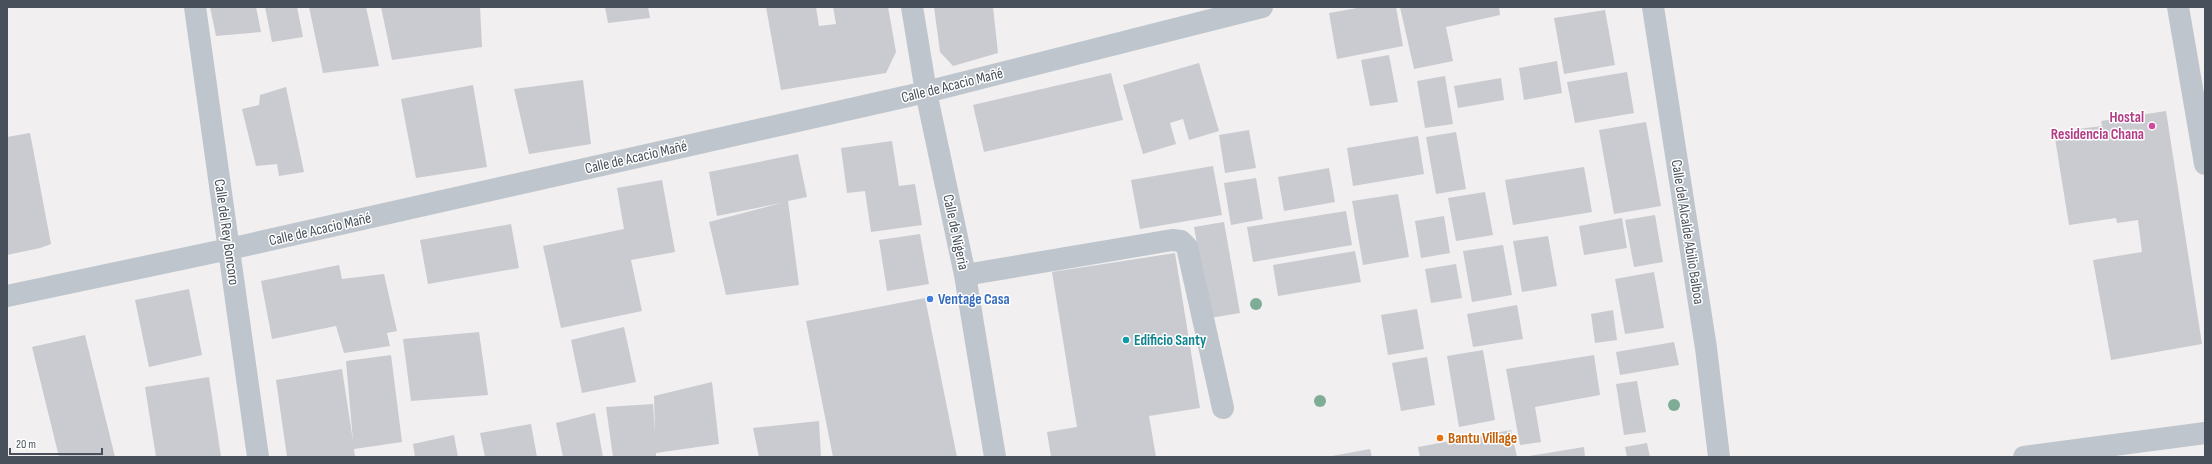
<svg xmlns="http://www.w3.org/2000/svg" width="2212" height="464" font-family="'Sofia Sans Condensed',sans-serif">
	<rect width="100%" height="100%" fill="#f1efef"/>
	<!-- building -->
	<path fill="#c9cbd1" d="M210 7H256L261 32 216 36Z
		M265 7H297L303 37 272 42Z
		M309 7H366L379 66 323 73Z
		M381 7H480L482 47 392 60Z
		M605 7H648L650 18 608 23Z
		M766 7H816L819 26 836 24 833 7H888L896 52 886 73 781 90Z
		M934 7H993L998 53 953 66 940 52Z
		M1363 7H1396L1403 46 1337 59 1329 13Z
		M1400 7H1499L1500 15 1446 27 1453 61 1414 69Z
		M1605 10 1615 65 1564 74 1554 18Z
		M1389 55 1398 102 1370 106 1361 60Z
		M1557 61 1562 93 1524 100 1519 68Z
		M1199 63 1219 131 1189 140 1183 119 1170 123 1176 144 1143 154 1123 85Z
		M1627 72 1634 113 1575 123 1567 82Z
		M1111 73 1123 120 984 152 973 105Z
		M1445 76 1453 124 1425 128 1417 81Z
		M1501 78 1504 100 1458 108 1454 86Z
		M583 80 591 144 529 154 514 89Z
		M473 85 487 167 416 178 401 99Z
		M286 87 304 172 279 176 277 164 256 166 242 109 259 105 260 95Z
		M2166 111 2202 344 2111 360 2093 260 2142 252 2138 220 2117 223 2116 218 2069 225 2054 132 2102 126 2101 121Z
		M1646 122 1661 206 1614 214 1599 130Z
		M1249 130 1256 168 1225 173 1219 135Z
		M1456 132 1466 189 1436 194 1426 137Z
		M30 133 51 244 40 248 7 255V137Z
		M1418 136 1424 174 1353 186 1347 148Z
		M892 141 899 186 915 184 922 225 871 232 865 191 847 193 841 148Z
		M798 154 807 197 788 201 799 285 726 295 709 222 781 203 717 216 709 172Z
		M1213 166 1222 215 1140 229 1131 180Z
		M1584 167 1592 212 1513 225 1505 180Z
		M1329 168 1335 202 1284 211 1278 177Z
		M1256 178 1263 219 1231 225 1224 183Z
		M662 180 675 252 631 260 642 311 561 328 543 246 624 229 617 188Z
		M1485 192 1493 235 1456 241 1448 198Z
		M1398 194 1409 257 1363 265 1352 201Z
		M1346 211 1352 245 1253 262 1247 227Z
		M1655 215 1663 262 1634 267 1625 220Z
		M1444 216 1450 253 1421 258 1415 221Z
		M1622 218 1627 248 1584 255 1579 226Z
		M1224 222 1240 313 1210 318 1194 227Z
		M511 224 519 268 428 284 420 240Z
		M920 234 929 284 887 291 879 240Z
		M1548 236 1557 286 1522 292 1513 241Z
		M1503 245 1512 295 1472 302 1463 251Z
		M1355 251 1361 282 1278 296 1273 265Z
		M1175 253 1200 408 1149 416 1156 457H1051L1047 432 1077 427 1052 272Z
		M1456 264 1462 298 1431 303 1425 269Z
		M339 265 342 279 384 274 397 331 387 333 390 346 344 353 336 326 272 339 261 281Z
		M1654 272 1664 328 1625 334 1615 279Z
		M189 289 202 355 149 367 135 300Z
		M925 298 957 457H833L806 321Z
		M1517 305 1523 339 1473 347 1467 314Z
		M1417 309 1424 349 1388 355 1381 315Z
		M1613 310 1617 340 1595 343 1591 314Z
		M624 327 636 382 582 393 571 340Z
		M479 332 488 395 411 401 403 339Z
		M85 335 115 457H59L32 347Z
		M1674 342 1679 365 1620 375 1616 352Z
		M1483 350 1495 420 1459 427 1447 356Z
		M391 355 402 442 354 449 355 457H287L276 380 342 369 353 441 346 361Z
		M1594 355 1600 395 1535 407 1541 442 1520 445 1506 369Z
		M1427 357 1435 405 1401 411 1392 363Z
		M209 377 221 457H156L145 387Z
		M1637 381 1646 432 1624 435 1616 384Z
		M712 382 719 444 656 453V457H613L606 407 653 404 655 433 654 396Z
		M595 413 603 457H563L556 423Z
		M819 421 821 457H759L753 428Z
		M531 424 537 457H485L480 433Z
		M1511 430 1517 457H1420L1418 447Z
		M454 435 458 457H415L413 444Z
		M1647 443 1650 457H1627L1625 447Z
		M1584 447 1585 457H1530L1529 456Z
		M1370 449 1372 457H1332V456Z"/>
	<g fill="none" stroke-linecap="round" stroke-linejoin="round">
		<!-- minor -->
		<path stroke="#bec5cc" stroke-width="22" d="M195 7 258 457
			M912 7 926 92 965 275 995 457
			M1653 7 1706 348 1719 457
			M2178 7 2205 164
			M965 275 1172 240 1181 241 1187 247 1223 408
			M7 296 229 249 926 92 1262 7
			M2024 457 2205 433"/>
	</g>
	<!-- trees -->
	<g fill="#7eac96">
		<circle cx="1256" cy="304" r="6"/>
		<circle cx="1320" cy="401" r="6"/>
		<circle cx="1674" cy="405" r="6"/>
	</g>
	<!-- markers -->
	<circle fill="#d1479c" stroke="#fff" stroke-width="1.5" cx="2152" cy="126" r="4"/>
	<circle fill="#3f7fe0" stroke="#fff" stroke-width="1.5" cx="930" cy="299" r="4"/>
	<circle fill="#0f9aa8" stroke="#fff" stroke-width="1.5" cx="1126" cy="340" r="4"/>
	<circle fill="#e8710a" stroke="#fff" stroke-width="1.5" cx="1440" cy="438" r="4"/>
	<g text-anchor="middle" stroke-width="3" stroke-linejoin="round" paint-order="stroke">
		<!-- street labels -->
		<g font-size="15" fill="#48515b" stroke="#fff">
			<text transform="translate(952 85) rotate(-14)" y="5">Calle de Acacio Mañé</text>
			<text transform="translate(636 157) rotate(-13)" y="5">Calle de Acacio Mañé</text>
			<text transform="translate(320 229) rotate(-13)" y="5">Calle de Acacio Mañé</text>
			<text transform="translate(227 232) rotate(82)" y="5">Calle del Rey Boncoro</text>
			<text transform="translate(956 232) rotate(78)" y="5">Calle de Nigeria</text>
			<text transform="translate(1688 232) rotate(81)" y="5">Calle del Alcalde Abilio Balboa</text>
		</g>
		<!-- hotel labels -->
		<g font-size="15" font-weight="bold" fill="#b23c85" stroke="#fff" text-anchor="end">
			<text x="2144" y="122">Hostal<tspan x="2144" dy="17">Residencia Chana</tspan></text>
		</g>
		<!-- shop labels -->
		<g font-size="15" font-weight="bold" fill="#366cbe" stroke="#fff" text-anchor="start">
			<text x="938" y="304">Ventage Casa</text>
		</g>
		<!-- culture labels -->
		<g font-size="15" font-weight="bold" fill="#0d838f" stroke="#fff" text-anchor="start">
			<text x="1134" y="345">Edificio Santy</text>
		</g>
		<!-- food labels -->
		<g font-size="15" font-weight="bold" fill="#c56008" stroke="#fff" text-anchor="start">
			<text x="1448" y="443">Bantu Village</text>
		</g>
	</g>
	<!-- border -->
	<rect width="2212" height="464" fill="none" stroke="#48515b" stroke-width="16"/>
	<!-- scale -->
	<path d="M10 448v6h92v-6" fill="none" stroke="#48515b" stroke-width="2"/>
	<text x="16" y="448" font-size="12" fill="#48515b" stroke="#ffffff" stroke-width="3" paint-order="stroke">20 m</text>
</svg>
